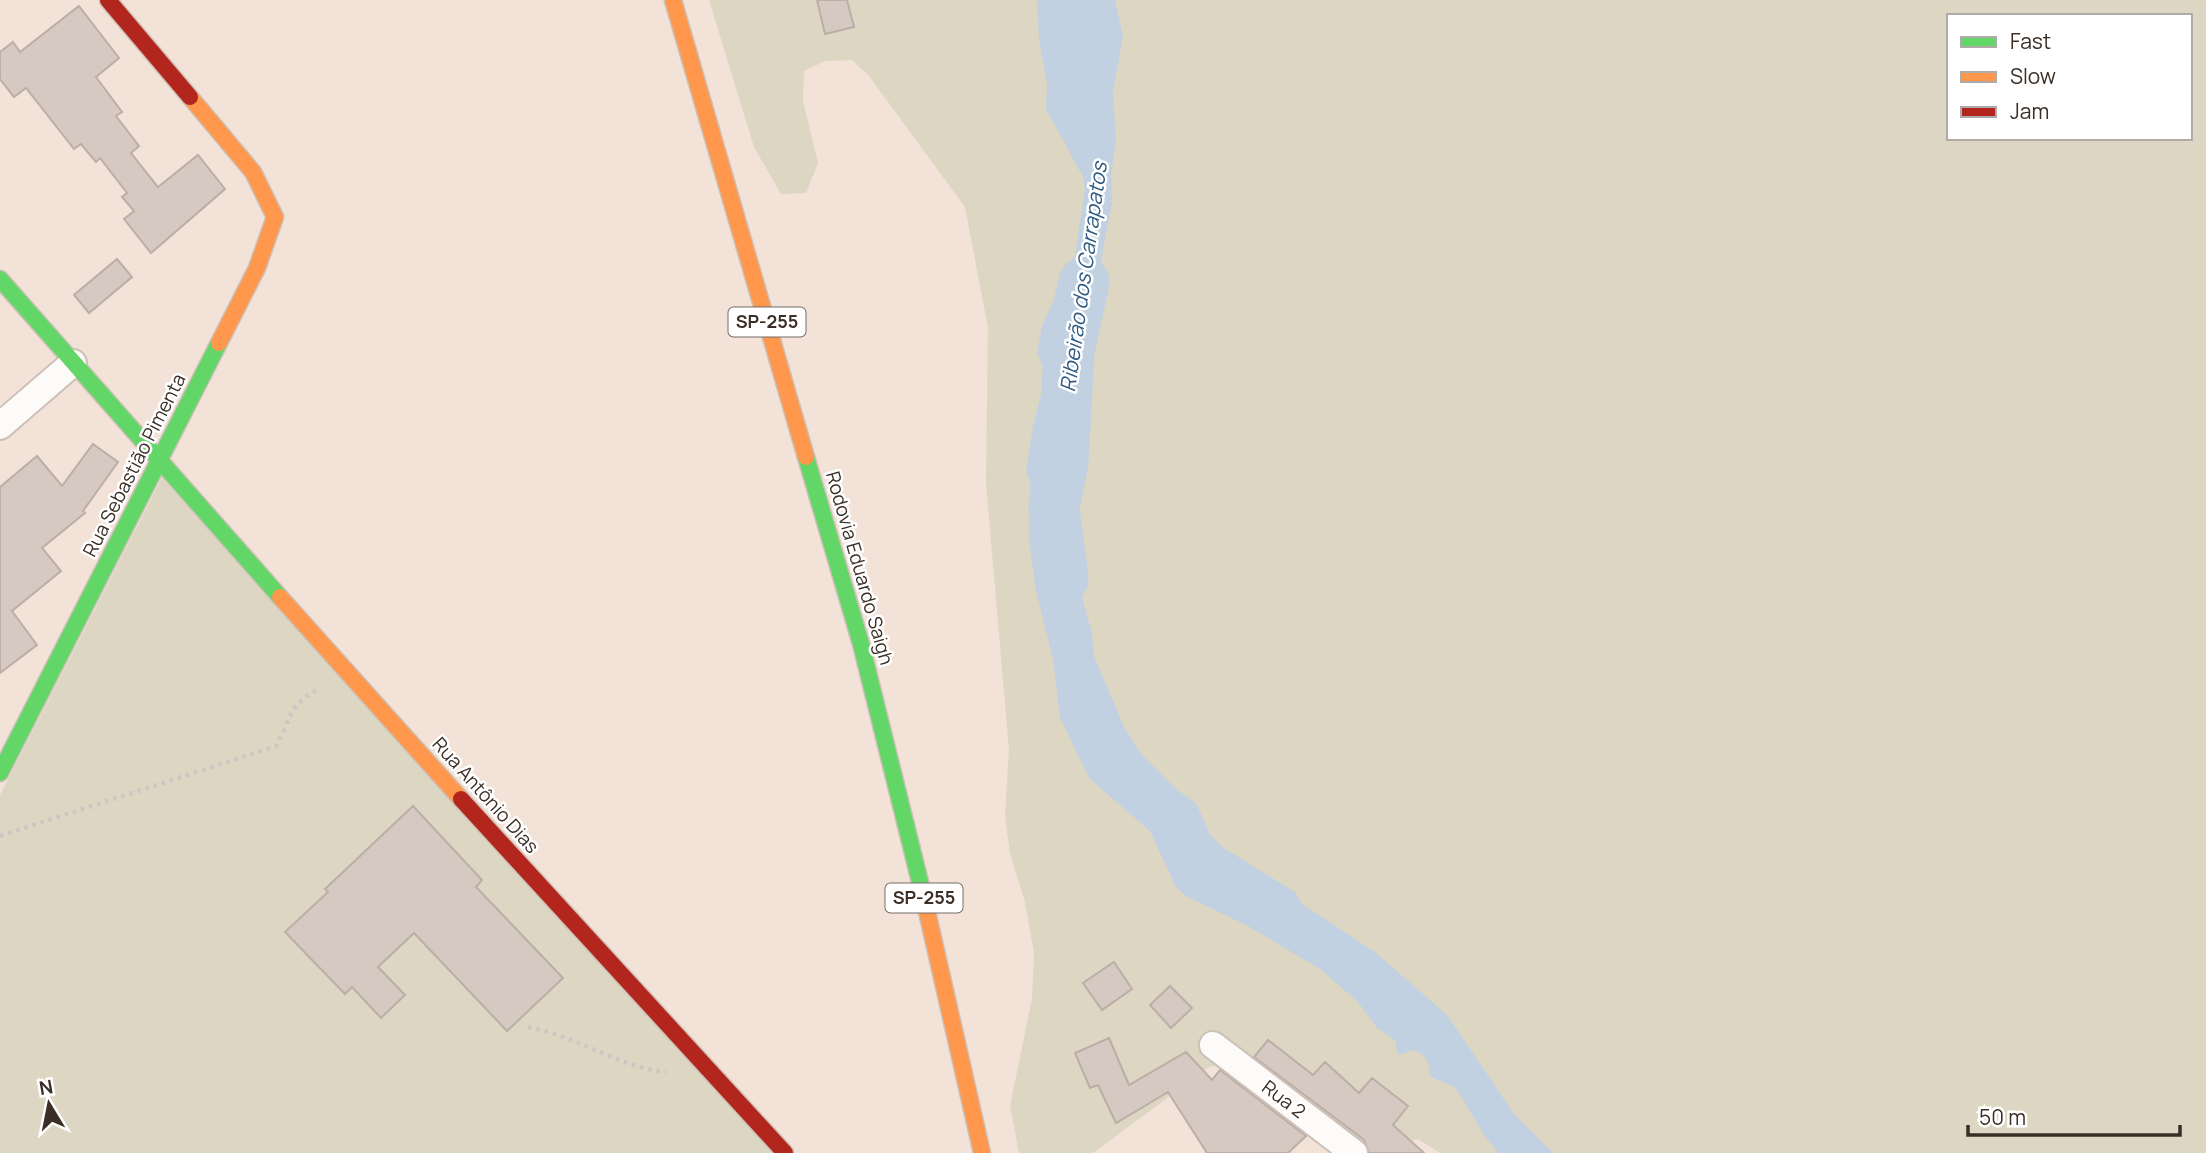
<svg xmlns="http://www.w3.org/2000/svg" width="2206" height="1153" font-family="Manrope,sans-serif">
	<rect width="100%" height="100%" fill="#f2e2d7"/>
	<!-- green -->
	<path fill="#dcd6c3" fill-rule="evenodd" d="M709 0H2206V1153H1440L1418 1139 1403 1143 1235 1062 1209 1067 1093 1153H1019L1010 1106 1032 999 1034 953 1025 902 1010 854 1005 815 1009 750 986 483 988 328 965 207 869 76 852 60 825 61 804 71 803 101 818 163 806 193 781 194 754 147ZM1949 16H2190V138H1949Z
		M162 478 775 1153H0V795Z"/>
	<!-- water -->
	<path fill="#c1d1e2" d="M1037 0H1115L1123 37 1113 91 1116 141 1111 175 1112 203 1098 277 1080 335 1069 351 1063 462 1054 508 1064 531 1092 634 1094 656 1124 727 1140 753 1177 790 1196 803 1210 835 1225 849 1295 892 1302 904 1375 952 1447 1015 1514 1114 1553 1153H1499L1486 1138 1455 1087 1431 1077C1429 1063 1428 1056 1414 1050L1398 1055 1395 1040 1377 1028 1358 1002 1320 969 1248 926 1186 896 1176 887 1150 831 1090 779 1060 718 1053 659 1036 591 1029 540 1030 483 1026 471 1033 426 1046 375 1037 352 1042 326 1075 255 1085 188 1083 177 1046 109 1047 84 1039 40Z"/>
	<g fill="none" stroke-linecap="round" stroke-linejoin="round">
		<!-- river -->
		<path stroke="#c1d1e2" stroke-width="51" d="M1063 579 1054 508 1063 462 1069 351 1084 282"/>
	</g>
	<!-- building -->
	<path fill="#d6c9c2" stroke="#bbaea7" stroke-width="2" d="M817 0H847L854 27 825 34Z
		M79 6 119 58 96 77 122 112 116 116 139 146 131 153 158 187 198 155 225 189 151 253 124 219 134 211 122 197 127 193 100 158 96 162 81 144 74 149 26 88 14 97 0 79V52L13 42 20 52Z
		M117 259 132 277 89 313 74 295Z
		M93 444 118 462 83 511 85 513 42 548 61 571 12 611 37 645 0 673V487L37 456 62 486Z
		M413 806 482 880 476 887 563 978 507 1031 414 933 378 967 405 995 381 1018 352 987 345 994 285 932 328 892 325 889Z
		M1114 962 1132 989 1102 1010 1083 983Z
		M1170 986 1192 1008 1171 1028 1150 1005Z
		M1109 1038 1129 1085 1186 1052 1212 1080 1220 1070 1306 1136 1288 1153H1207L1168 1092 1116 1123 1098 1085 1090 1088 1075 1053Z
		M1268 1040 1313 1075 1325 1062 1359 1093 1372 1078 1408 1106 1393 1125 1424 1153H1369L1364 1140 1254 1057Z"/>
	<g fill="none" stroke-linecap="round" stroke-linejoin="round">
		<defs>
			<path id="street" d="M0 426 73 363
				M1213 1045 1354 1153"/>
			<path id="fast" d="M0 279 280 597
				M806 457 861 644 923 894
				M0 773 219 343"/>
			<path id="slow" d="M673 0 806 457
				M190 97 253 172 275 217 257 268 219 343
				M280 597 461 799
				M923 894 982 1153"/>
			<path id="jam" d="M108 0 190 97
				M461 799 785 1153"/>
		</defs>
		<!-- street casing -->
		<use href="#street" stroke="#ccc0b7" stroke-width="30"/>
		<!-- fast casing -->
		<use href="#fast" stroke="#ccc0b7" stroke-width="19"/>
		<!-- slow casing -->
		<use href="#slow" stroke="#ccc0b7" stroke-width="19"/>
		<!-- jam casing -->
		<use href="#jam" stroke="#ccc0b7" stroke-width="19"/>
		<!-- path -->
		<path stroke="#cdc7c3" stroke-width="4.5" stroke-dasharray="3.5 5" stroke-linecap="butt" d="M0 836 276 746C291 720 289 702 320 689
			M528 1027C577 1036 618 1067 666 1072"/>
		<!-- street -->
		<use href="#street" stroke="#fdfbf9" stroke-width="26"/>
		<!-- fast -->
		<use href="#fast" stroke="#63d668" stroke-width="16"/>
		<!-- slow -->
		<use href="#slow" stroke="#ff974d" stroke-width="16"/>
		<!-- jam -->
		<use href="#jam" stroke="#b3261e" stroke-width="16"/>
	</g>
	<g text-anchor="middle" stroke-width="5" stroke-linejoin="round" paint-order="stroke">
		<!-- shield labels -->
		<g fill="#fff" stroke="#756d68" stroke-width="2">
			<rect x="728.5" y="307.5" width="77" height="29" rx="5"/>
			<rect x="885.5" y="883.5" width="77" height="29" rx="5"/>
		</g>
		<g font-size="18" font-weight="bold" fill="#3a2e27">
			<text x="767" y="328">SP-255</text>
			<text x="924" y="904">SP-255</text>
		</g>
		<!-- street labels -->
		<g font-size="19" fill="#3a2e27" stroke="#fff">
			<text transform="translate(134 465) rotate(-63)" y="7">Rua Sebastião Pimenta</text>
			<text transform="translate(860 568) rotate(74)" y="7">Rodovia Eduardo Saigh</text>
			<text transform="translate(486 795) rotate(48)" y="7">Rua Antônio Dias</text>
			<text transform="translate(1284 1099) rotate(37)" y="7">Rua 2</text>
		</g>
		<!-- water labels -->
		<g font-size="21" font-style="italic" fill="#2f5b83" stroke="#fff">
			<text transform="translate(1084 277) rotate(-82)" y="7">Ribeirão dos Carrapatos</text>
		</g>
	</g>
	<!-- legend -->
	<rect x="1947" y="14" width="245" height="126" fill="#ffffff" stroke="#b0aba9" stroke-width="2"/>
	<rect x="1961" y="37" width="35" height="10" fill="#63d668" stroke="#b0aba9" stroke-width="2"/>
	<text x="2010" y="49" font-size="21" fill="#3a2e27">Fast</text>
	<rect x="1961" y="72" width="35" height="10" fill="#ff974d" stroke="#b0aba9" stroke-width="2"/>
	<text x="2010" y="84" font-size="21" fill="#3a2e27">Slow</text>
	<rect x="1961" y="107" width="35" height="10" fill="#b3261e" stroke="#b0aba9" stroke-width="2"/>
	<text x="2010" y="119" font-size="21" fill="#3a2e27">Jam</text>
	<!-- north arrow -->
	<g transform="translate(49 1104) rotate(350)" stroke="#ffffff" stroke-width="5" paint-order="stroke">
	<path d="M0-5L12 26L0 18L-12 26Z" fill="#3a2e27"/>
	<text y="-10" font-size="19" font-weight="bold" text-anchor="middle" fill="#3a2e27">N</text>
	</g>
	<!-- scale -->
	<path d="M1968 1125v10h212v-10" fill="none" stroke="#3a2e27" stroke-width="3.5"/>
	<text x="1979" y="1125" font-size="21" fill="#3a2e27" stroke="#ffffff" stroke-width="5" paint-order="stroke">50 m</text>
</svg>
